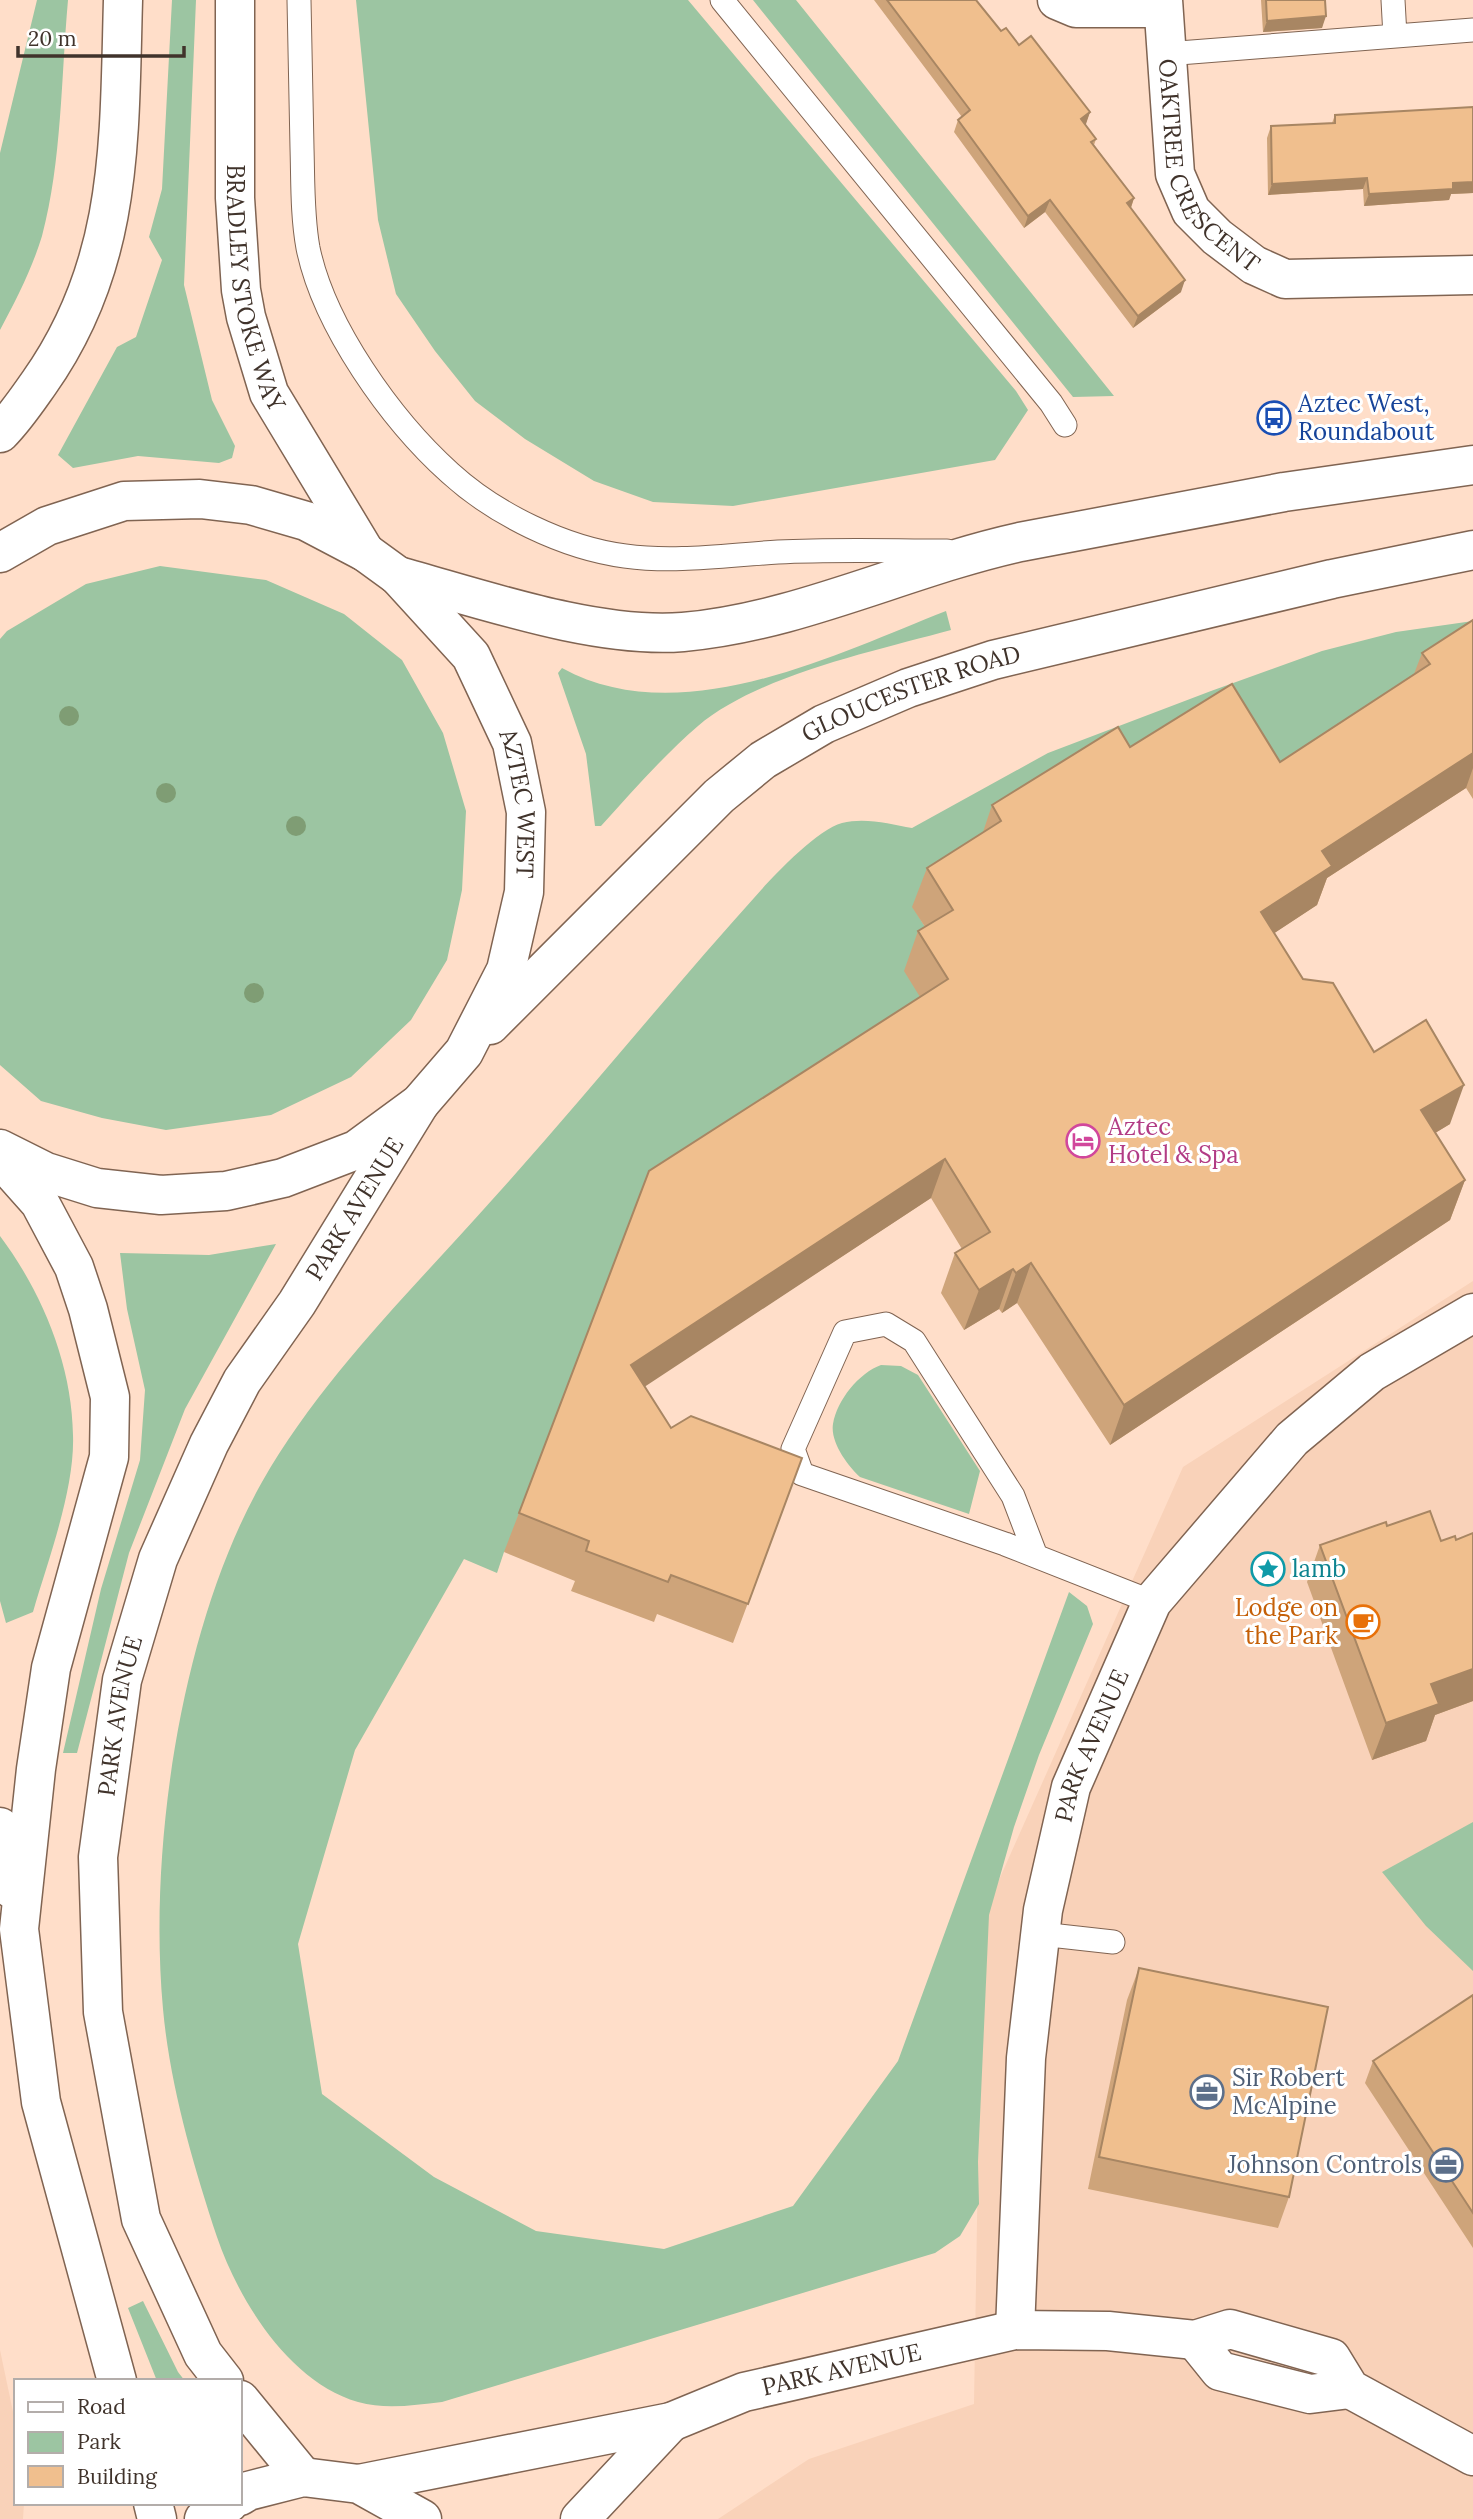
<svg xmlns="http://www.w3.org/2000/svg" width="1473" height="2519" font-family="Lora,serif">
	<rect width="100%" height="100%" fill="#ffdec9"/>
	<!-- built -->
	<path fill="#f9d2b9" d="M1473 1281V2519H718L809 2459 974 2404 982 1918 1183 1467Z
		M0 2350 16 2426V2503H24L23 2519H0Z"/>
	<!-- green -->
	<path fill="#9cc5a2" d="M37 0H68C61 78 62 161 42 236 32 269 16 300 0 330V153Z
		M172 0H196L184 285 212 400 235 446 232 458 219 463 138 456 73 468 58 455 117 347 136 337 162 260 149 237 162 189Z
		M356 0H688L1016 391 1028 410 995 460 733 506 653 502 594 481 525 439 475 401 435 351 396 294 378 220Z
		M753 0H796L1114 396 1073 397Z
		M160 566 266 580 344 614 402 660 443 733 466 811 462 890 447 960 411 1020 351 1077 271 1115 166 1130 102 1118 41 1101 0 1065V639L7 631 86 584Z
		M946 611 951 630C875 651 758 675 698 726 663 756 632 792 601 826H595L586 754 558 673 562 668C680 733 834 655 946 611Z
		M1473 621V651L1279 793 913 907 939 950 933 1018 504 1552 497 1573 464 1559 355 1750 298 1944 322 2094 434 2177 536 2231 664 2249 793 2206 898 2061 1069 1592 1087 1606 1093 1624 1039 1755 1014 1827 989 1915 978 2162 979 2204 960 2236 935 2253 442 2402C414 2405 386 2410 358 2402 289 2382 239 2301 217 2237 193 2164 170 2086 163 2009 148 1847 181 1625 262 1482 322 1377 412 1290 492 1200 584 1098 670 991 762 889 778 871 819 829 842 823 865 817 890 824 912 828L1048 753 1211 691 1322 651 1396 632Z
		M0 1236C42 1292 72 1364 73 1435 75 1489 48 1560 33 1612L6 1623 0 1601Z
		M276 1244 185 1409 129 1553 77 1753H63L101 1589 140 1460 145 1390 127 1309 120 1253 209 1255Z
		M881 1365 901 1366 918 1375 980 1471 969 1514 860 1477C848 1466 830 1442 833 1424 837 1400 859 1373 881 1365Z
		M1473 1822V1971L1426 1926 1382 1872Z
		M143 2301 178 2372 185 2381H157L128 2308Z"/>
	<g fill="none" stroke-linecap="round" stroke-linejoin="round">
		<defs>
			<path id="service" d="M299 0C300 49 301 99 302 148 303 181 302 215 308 248 324 326 391 420 450 473 495 514 564 548 625 556 676 563 727 555 778 552 834 549 891 551 947 551
				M722 0 1051 403 1065 425
				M1393 0 1395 36
				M1166 54 1473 30
				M1036 1556 1013 1496 914 1341 886 1324 845 1332 793 1449 802 1474 1005 1544 1152 1602
				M1041 1934 1113 1942"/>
			<g id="minor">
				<path d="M1057 0 1076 8H1163"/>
				<path id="s1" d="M1163 0 1175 174 1191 211 1217 237 1254 265 1285 279 1473 275"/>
				<path id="s2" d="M1015 2330 1026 2058 1043 1910 1071 1787 1152 1602 1292 1439 1372 1372 1473 1313"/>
			</g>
			<g id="tertiary">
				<path id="s3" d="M235 0V198L241 290 246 317 269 393 365 552"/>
				<path d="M0 433C15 418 27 400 39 383 124 263 119 140 123 0"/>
				<path d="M0 1158 40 1203 74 1267 88 1309 110 1397 109 1457 51 1668 36 1769 19 1929 41 2102 117 2381"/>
				<path d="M0 1827 12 1889"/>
				<path d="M1195 2340 1220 2371 1310 2394 1350 2389"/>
				<path id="s4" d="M224 2381 203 2354 141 2219 103 2012 98 1857 122 1680 158 1559 209 1444 242 1381 297 1303 420 1103"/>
				<path d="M240 2400 303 2477"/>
				<path id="s5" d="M359 2484 671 2422 744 2392 1015 2330 1108 2331 1195 2340 1230 2329 1331 2358 1350 2389 1473 2456"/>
				<path d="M240 2496 248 2491 303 2477 359 2484 422 2519"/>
				<path d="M153 2503 157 2519"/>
				<path d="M204 2519 229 2503"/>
				<path d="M580 2519 671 2422"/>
			</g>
			<g id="primary">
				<path id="s6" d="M0 553 47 526 124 501 200 499 251 505 306 521 365 552 398 576 471 656 512 743 526 812 524 892 506 970 464 1052 420 1103 356 1150 283 1178 226 1191 161 1195 97 1188 46 1172 0 1149"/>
				<path d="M398 576C482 599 596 639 683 632 798 622 907 567 1020 542L1284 492 1473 465"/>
				<path id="s7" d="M490 1025 719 796 763 760 824 724 908 688 993 660 1332 579 1473 550"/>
			</g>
		</defs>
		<!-- service casing -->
		<use href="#service" stroke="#806452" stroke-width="25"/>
		<!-- minor casing -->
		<use href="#minor" stroke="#806452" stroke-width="41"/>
		<!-- tertiary casing -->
		<use href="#tertiary" stroke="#806452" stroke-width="41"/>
		<!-- primary casing -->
		<use href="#primary" stroke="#806452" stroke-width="41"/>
		<!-- service -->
		<use href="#service" stroke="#fff" stroke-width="23"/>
		<!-- minor -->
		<use href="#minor" stroke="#fff" stroke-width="38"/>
		<!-- tertiary -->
		<use href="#tertiary" stroke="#fff" stroke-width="38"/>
		<!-- primary -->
		<use href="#primary" stroke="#fff" stroke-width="38"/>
	</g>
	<!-- trees -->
	<g fill="#7f9d74">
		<circle cx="69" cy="716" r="10"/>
		<circle cx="166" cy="793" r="10"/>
		<circle cx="296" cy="826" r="10"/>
		<circle cx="254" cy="993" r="10"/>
	</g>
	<!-- wall -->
	<path fill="#cea47a" d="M874 0H976L1001 31 1019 45 1090 112 1085 125 1096 139 1094 145 1134 198 1131 208 1181 292 1133 328 1045 212 1024 228 954 132 958 120 962 117Z
		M1261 0H1325L1322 28 1263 32Z
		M1473 107V193L1451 194 1449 200 1364 206 1363 189 1268 195 1267 138 1271 126 1332 123 1335 115Z
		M1473 620V799L1466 788 1327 878 1317 905 1274 933 1303 979 1374 1052 1450 1124 1435 1133 1465 1180 1450 1220 1110 1445 1017 1303 1002 1313 999 1309 964 1330 941 1293 955 1253 962 1249 931 1198 644 1386 671 1428 802 1458 733 1643 657 1614 654 1622 571 1591 575 1581 504 1552 519 1513 920 997 904 971 918 931 925 927 912 907 927 868 983 832 992 805 1130 747 1280 762 1414 674 1422 653Z
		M1387 1526 1441 1541 1456 1540 1473 1533V1701L1435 1715 1426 1741 1372 1760 1307 1582 1320 1545Z
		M1139 1968 1289 2197 1278 2228 1088 2189 1127 2000Z
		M1473 1995V2248L1365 2083 1373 2061Z"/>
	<!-- shaded-wall -->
	<path fill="#a88663" d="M1326 16 1322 28 1263 32 1267 21Z
		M1090 112 1086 124 1077 131 1081 119Z
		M1367 178 1363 189 1268 195 1272 184Z
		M1473 182V193L1451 194 1449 200 1364 206 1369 194 1453 183Z
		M1134 198 1130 210 1127 203Z
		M1050 200 1045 212 1024 228 1028 216Z
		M1185 280 1181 292 1133 328 1138 316Z
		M1473 753V768L1466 788 1327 878 1317 905 1246 952 1261 912 1322 851Z
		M1464 1085 1450 1124 1407 1150 1421 1110Z
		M945 1159 931 1198 617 1405 631 1365Z
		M1465 1180 1450 1220 1110 1445 1124 1405Z
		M1031 1263 1017 1303 1002 1313 1016 1273Z
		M1013 1269 999 1309 964 1330 979 1290Z
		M1473 1669V1701L1435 1715 1426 1741 1372 1760 1386 1723 1431 1684Z"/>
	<!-- building -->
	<path fill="#f0bf8e" stroke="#a88663" stroke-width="2" d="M887 0H976L1001 31 1006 28 1019 45 1031 36 1090 112 1081 119 1096 139 1091 142 1134 198 1127 203 1185 280 1138 316 1050 200 1028 216 958 120 970 110Z
		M1266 0H1325L1326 16 1267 21Z
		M1473 107V182L1453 183V189L1369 194 1367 178 1272 184 1271 126 1335 123V115Z
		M1473 620V753L1322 851 1332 866 1261 912 1303 979 1333 983 1374 1052 1426 1020 1464 1085 1421 1110 1465 1180 1124 1405 1031 1263 1016 1273 1013 1269 979 1290 955 1253 990 1232 945 1159 631 1365 671 1428 691 1416 802 1458 748 1604 671 1575 668 1582 586 1551 589 1541 519 1513 649 1171 948 979 918 931 953 910 927 868 1001 821 992 805 1118 727 1130 747 1232 684 1280 762 1430 664 1422 653Z
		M1430 1511 1441 1541 1455 1536 1456 1540 1473 1533V1669L1431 1684 1439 1704 1386 1723 1320 1545 1386 1522 1387 1526Z
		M1139 1968 1328 2007 1289 2197 1099 2157Z
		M1473 1995V2213L1373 2061Z"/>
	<!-- icons -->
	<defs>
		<symbol id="bus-ring" viewBox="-11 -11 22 22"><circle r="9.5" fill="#fff" stroke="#1a4fb4" stroke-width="1.5"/><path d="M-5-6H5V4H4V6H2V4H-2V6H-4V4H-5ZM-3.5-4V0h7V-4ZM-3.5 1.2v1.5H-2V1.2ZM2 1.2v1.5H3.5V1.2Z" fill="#1a4fb4"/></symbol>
		<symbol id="hotel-ring" viewBox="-11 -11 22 22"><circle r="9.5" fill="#fff" stroke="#d1479c" stroke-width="1.5"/><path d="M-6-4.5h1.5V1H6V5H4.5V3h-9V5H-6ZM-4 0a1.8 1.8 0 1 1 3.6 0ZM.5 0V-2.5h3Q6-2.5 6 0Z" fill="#d1479c"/></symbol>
		<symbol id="sight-ring" viewBox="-11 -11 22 22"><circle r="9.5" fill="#fff" stroke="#0f9aa8" stroke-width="1.5"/><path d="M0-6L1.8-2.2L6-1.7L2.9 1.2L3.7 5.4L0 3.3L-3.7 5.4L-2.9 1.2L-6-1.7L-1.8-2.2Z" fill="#0f9aa8"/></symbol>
		<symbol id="cafe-ring" viewBox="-11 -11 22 22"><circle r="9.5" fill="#fff" stroke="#e8710a" stroke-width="1.5"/><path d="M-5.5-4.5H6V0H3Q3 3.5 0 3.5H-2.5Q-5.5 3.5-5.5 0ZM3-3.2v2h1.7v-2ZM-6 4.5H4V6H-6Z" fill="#e8710a"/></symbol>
		<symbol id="office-ring" viewBox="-11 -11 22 22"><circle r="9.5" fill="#fff" stroke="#5c6f8a" stroke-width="1.5"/><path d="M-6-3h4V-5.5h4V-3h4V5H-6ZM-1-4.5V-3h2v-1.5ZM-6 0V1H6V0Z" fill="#5c6f8a"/></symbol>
	</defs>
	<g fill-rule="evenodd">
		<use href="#bus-ring" x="1255" y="399" width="38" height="38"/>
		<use href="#hotel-ring" x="1064" y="1122" width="38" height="38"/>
		<use href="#sight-ring" x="1249" y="1550" width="38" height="38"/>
		<use href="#cafe-ring" x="1344" y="1603" width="38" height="38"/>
		<use href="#office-ring" x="1188" y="2073" width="38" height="38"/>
		<use href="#office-ring" x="1427" y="2146" width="38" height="38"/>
	</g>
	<g text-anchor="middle" stroke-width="6" stroke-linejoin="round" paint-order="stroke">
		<!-- street labels -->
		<g font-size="24" fill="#40332b" stroke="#fff">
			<text dy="8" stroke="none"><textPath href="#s1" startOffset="180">OAKTREE CRESCENT</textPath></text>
			<text dy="8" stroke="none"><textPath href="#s3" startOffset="290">BRADLEY STOKE WAY</textPath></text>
			<text dy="8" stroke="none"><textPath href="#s7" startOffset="544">GLOUCESTER ROAD</textPath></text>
			<text dy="8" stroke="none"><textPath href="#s6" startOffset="693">AZTEC WEST</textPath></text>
			<text dy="8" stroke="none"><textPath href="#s4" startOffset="1256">PARK AVENUE</textPath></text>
			<text dy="8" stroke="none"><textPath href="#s4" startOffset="691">PARK AVENUE</textPath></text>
			<text dy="8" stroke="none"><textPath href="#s2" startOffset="593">PARK AVENUE</textPath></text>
			<text dy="8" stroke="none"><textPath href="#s5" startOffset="497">PARK AVENUE</textPath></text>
		</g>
		<!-- transit labels -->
		<g font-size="24" fill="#164399" stroke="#fff" text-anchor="start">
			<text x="1298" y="412">Aztec West,<tspan x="1298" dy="28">Roundabout</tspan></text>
		</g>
		<!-- hotel labels -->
		<g font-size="24" fill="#b23c85" stroke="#fff" text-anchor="start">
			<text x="1108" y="1135">Aztec<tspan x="1108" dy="28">Hotel &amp; Spa</tspan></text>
		</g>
		<!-- culture labels -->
		<g font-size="24" fill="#0d838f" stroke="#fff" text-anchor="start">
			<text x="1292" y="1577">lamb</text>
		</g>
		<!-- food labels -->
		<g font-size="24" fill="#c56008" stroke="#fff" text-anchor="end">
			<text x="1338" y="1616">Lodge on<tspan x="1338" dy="28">the Park</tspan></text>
		</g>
		<!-- service labels -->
		<g font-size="24" fill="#4e5e75" stroke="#fff" text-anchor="start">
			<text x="1232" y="2086">Sir Robert<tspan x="1232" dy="28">McAlpine</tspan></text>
			<text x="1422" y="2173" text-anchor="end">Johnson Controls</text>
		</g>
	</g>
	<!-- legend -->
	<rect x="14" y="2379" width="228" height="126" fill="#ffffff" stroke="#b3adaa" stroke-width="2"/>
	<rect x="28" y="2402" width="35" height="10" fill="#ffffff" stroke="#b3adaa" stroke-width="2"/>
	<text x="77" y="2414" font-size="21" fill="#40332b">Road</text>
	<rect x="28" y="2432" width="35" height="21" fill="#9cc5a2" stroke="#b3adaa" stroke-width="2"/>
	<text x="77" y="2449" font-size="21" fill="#40332b">Park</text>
	<rect x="28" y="2466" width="35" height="21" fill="#f0bf8e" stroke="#b3adaa" stroke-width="2"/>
	<text x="77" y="2484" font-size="21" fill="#40332b">Building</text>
	<!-- scale -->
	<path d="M18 46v10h166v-10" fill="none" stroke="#40332b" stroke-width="3.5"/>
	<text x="28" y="46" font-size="21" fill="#40332b" stroke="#ffffff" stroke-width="5" paint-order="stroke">20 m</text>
</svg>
